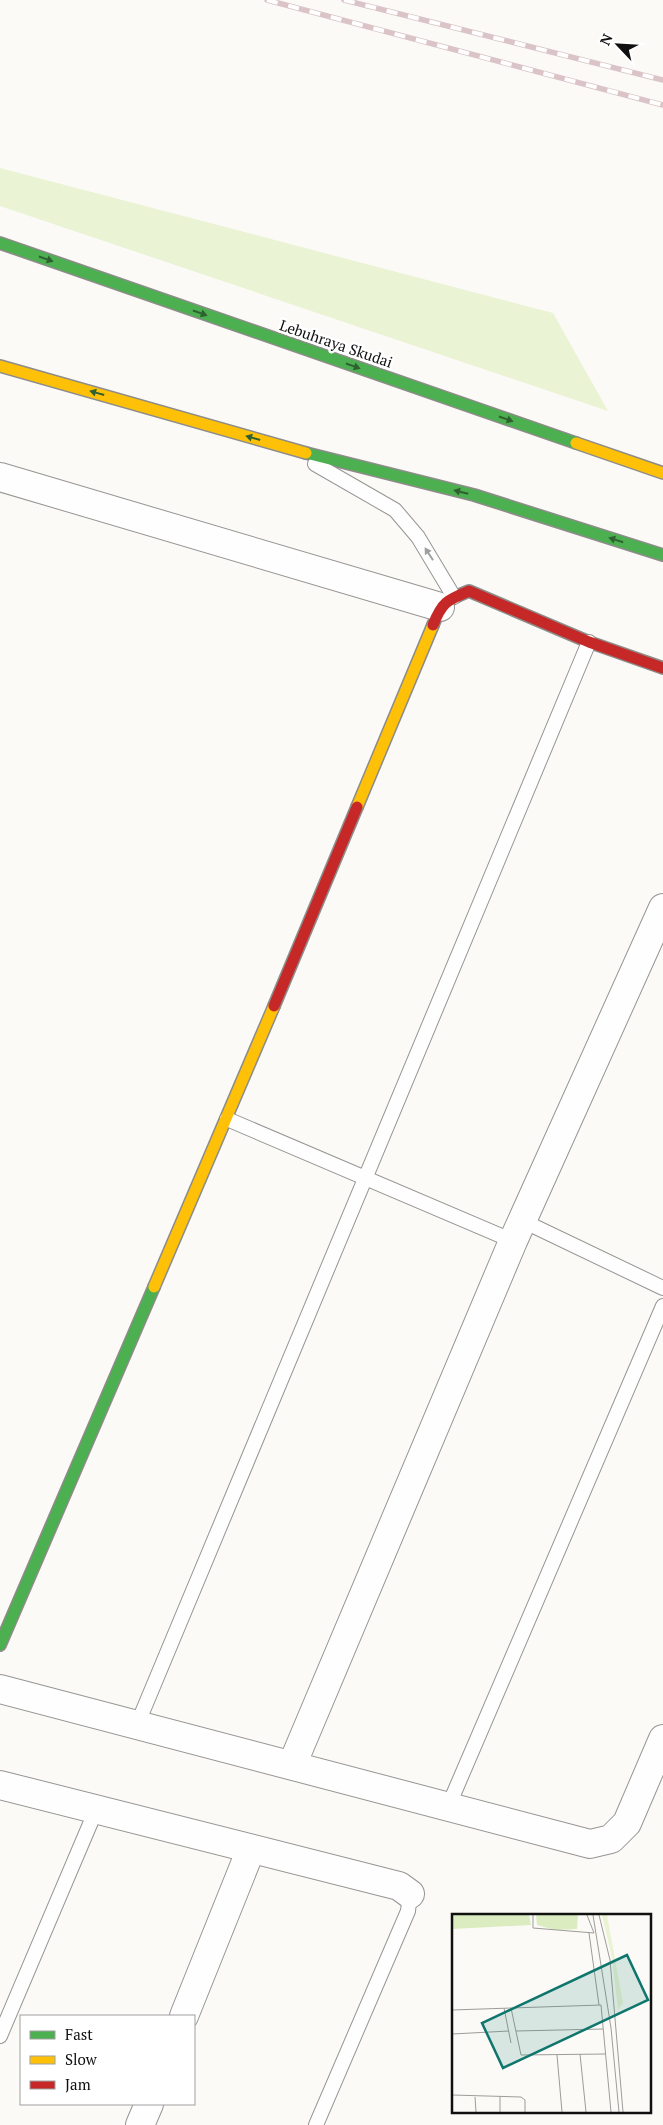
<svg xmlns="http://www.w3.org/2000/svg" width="663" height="2125" font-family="'PT Serif',serif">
	<rect width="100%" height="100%" fill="#fcfaf6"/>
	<!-- green -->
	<path fill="#eaf3d4" d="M0 168 553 313 608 411 0 206Z"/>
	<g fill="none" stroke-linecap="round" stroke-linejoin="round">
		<defs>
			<path id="lane" d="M315 464 395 510 418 537 454 597
				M227 1119 513 1241
				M523 1221 663 1288
				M137 1725 589 642
				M448 1807 663 1306
				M0 2036 96 1810
				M316 2125 408 1911 410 1894"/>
			<path id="street" d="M0 477 440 607
				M0 1689 590 1844 611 1839 627 1823 663 1739
				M292 1765 513 1241 663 908
				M0 1785 399 1886 410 1894
				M184 2016 251 1849
				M140 2125 149 2104"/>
			<path id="fast" d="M0 243 576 443
				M306 453 474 495 663 555
				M0 1645 154 1287"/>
			<path id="slow" d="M0 366 306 453
				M576 443 663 473
				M357 807 433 625
				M154 1287 274 1006"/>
			<path id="jam" d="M433 625C442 602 447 600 469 591L589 642 663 668
				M274 1006 357 807"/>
		</defs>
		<!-- lane casing -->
		<use href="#lane" stroke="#969594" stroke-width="16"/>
		<!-- street casing -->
		<use href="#street" stroke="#969594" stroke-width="30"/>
		<!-- fast casing -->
		<use href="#fast" stroke="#8d8c8a" stroke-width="14"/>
		<!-- slow casing -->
		<use href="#slow" stroke="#8d8c8a" stroke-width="14"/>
		<!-- jam casing -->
		<use href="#jam" stroke="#8d8c8a" stroke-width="14"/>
		<!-- lane -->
		<use href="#lane" stroke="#fffefe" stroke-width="14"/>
		<!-- street -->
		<use href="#street" stroke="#fffefe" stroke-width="28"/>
		<!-- fast -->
		<use href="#fast" stroke="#4caf50" stroke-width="11"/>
		<!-- slow -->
		<use href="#slow" stroke="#ffc107" stroke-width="11"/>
		<!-- jam -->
		<use href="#jam" stroke="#c62828" stroke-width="11"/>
		<defs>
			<path id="rail" d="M267 0 663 105
				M344 0 663 80"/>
		</defs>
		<!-- rail casing -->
		<use href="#rail" stroke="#dac4c7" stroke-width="5.5"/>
		<!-- rail -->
		<use href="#rail" stroke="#fff" stroke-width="4" stroke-dasharray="11" stroke-linecap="butt"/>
	</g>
	<!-- one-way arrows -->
	<defs><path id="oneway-solid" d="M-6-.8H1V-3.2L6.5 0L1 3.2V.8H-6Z" transform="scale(1.25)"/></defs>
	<g fill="#2e6030">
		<use href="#oneway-solid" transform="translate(46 259) rotate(19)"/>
		<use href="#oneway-solid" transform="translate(200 313) rotate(19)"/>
		<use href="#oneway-solid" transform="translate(353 366) rotate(19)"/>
		<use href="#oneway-solid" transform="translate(97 393) rotate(-164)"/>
		<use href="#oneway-solid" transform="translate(506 419) rotate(19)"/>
		<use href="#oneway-solid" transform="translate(253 438) rotate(-164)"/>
		<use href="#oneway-solid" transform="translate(461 492) rotate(-166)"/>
		<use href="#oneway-solid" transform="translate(616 540) rotate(-163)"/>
	</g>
	<use fill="#9f9f9f" href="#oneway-solid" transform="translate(429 554) rotate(-123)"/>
	<g text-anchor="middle" stroke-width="5" stroke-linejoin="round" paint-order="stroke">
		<!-- street labels -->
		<g font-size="15" fill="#101010" stroke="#fff">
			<text transform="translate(336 344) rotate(19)" y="5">Lebuhraya Skudai</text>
		</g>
	</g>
	<!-- overview -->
	<g transform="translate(452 1914)">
		<rect width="199" height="199" fill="#fcfaf6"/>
		<path d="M150 1H155L171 89 166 96 160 44Z" fill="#eaf3d4"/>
		<path d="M0 1H77L79 11 0 15ZM84 1H126L125 15 103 16 85 11Z" fill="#dbecc1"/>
		<path fill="none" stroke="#9e9c9a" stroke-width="1" d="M81 1V14L142 19M135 1 142 19M141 1 159 114 167 198M147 1 158 46 171 198M137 19 147 91M52 94 59 129M59 94 69 141 153 140M0 96 149 91 159 198M64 117 151 115M0 120 57 117M128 140 134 198M105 141 110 198M0 181 69 183 73 186V198M48 182V198M23 183 24 198"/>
		<path fill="#0f766e" fill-opacity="0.15" stroke="#0f766e" stroke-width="2.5" d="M175 41 196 86 51 154 30 109Z"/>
		<rect width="199" height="199" fill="none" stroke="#101010" stroke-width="2.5"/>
	</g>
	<!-- legend -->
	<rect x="20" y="2015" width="175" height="90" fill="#ffffff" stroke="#9f9f9f"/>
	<rect x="30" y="2031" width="25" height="8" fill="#4caf50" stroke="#9f9f9f"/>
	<text x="65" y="2040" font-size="15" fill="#101010">Fast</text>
	<rect x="30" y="2056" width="25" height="8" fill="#ffc107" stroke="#9f9f9f"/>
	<text x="65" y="2065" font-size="15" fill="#101010">Slow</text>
	<rect x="30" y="2081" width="25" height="8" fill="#c62828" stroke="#9f9f9f"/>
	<text x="65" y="2090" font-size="15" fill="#101010">Jam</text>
	<!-- north arrow -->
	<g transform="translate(618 45) rotate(295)" stroke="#ffffff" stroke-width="4" paint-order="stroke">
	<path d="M0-4L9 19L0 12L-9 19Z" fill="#101010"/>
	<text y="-8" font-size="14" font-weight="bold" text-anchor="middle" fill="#101010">N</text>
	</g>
</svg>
